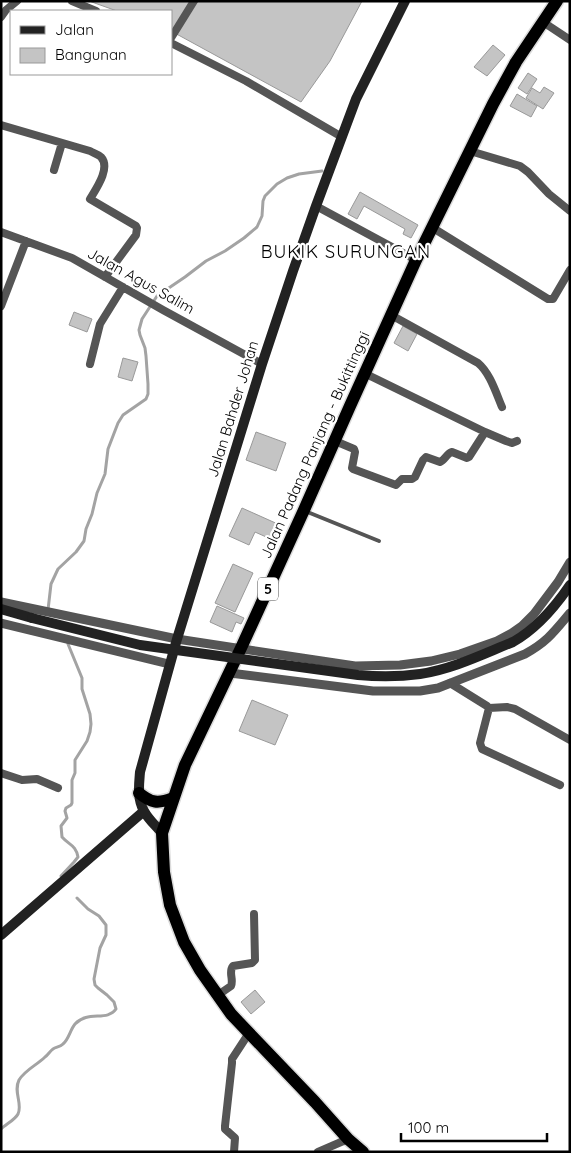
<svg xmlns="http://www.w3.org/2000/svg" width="571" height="1153" font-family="Quicksand,sans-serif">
	<rect width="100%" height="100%" fill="#fff"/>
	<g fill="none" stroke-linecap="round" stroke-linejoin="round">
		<!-- stream -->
		<path stroke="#a3a3a3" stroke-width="3" d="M48 610 51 584 58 569 76 552 84 541 86 529 92 514 97 493 105 474 108 449 118 423 123 415 146 399 148 394V384L146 356 145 348 140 335 139 330 142 319 157 296 185 277 206 261 225 251 244 238 257 227 262 216 263 201 265 196 277 184 287 178 299 174 322 171
			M61 876 74 862 78 857C76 845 69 845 62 837L61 826 67 818 65 811 66 808 71 805 72 803V780L75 773V760L87 741 90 732 91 724 90 714 82 689V678L68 644
			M1 1129C6 1124 15 1120 18 1114 23 1104 13 1092 19 1080 25 1070 37 1065 45 1057 48 1055 50 1051 53 1049 56 1047 60 1047 63 1044 69 1039 70 1030 75 1024 88 1010 107 1022 116 1009L114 1002 107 995 98 988 95 985 94 979 100 948 106 935V925L99 916 88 909 77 898"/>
	</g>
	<!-- building -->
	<path fill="#c4c4c4" stroke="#999" d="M89 1H362L330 61 301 102 171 31V11H117Z
		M493 45 505 55 487 76 474 67Z
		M528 73 537 79 527 94 518 88Z
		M544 87 554 93 543 109 526 98 532 88 540 93Z
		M517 94 537 106 531 117 510 106Z
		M360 192 418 225 411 238 403 234 405 229 364 206 357 219 348 214Z
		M74 312 92 319 87 332 69 325Z
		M403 326 417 334 408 351 394 343Z
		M123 358 138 362 132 381 118 377Z
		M256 432 286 443 276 471 246 460Z
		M242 508 280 525 273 540 255 532 249 545 229 536Z
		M233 564 253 573 235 612 215 603Z
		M217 606 244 618 241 624 236 622 232 632 210 622Z
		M252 700 288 715 275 745 239 731Z
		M255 990 265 1002 251 1014 241 1002Z"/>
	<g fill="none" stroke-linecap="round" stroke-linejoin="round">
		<defs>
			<path id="trunk" d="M139 793C151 803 158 804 173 798
				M363 1152 348 1139 315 1102 231 1014 200 970 184 942 170 905 164 872 162 833 185 765 241 648 304 510 350 406 416 260 493 104 516 62 557 1"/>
		</defs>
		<!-- trunk casing -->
		<use href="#trunk" stroke="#dbdbdb" stroke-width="15"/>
		<!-- service -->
		<path stroke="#555" stroke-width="4" d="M305 511 379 541"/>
		<!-- minor -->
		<path stroke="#555" stroke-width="8" d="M72 1 96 11
			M1 17 6 10 17 1
			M543 22 570 40
			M171 38 194 1
			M171 43 246 81 342 137
			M1 125 90 151C93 153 98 154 101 157 111 168 96 189 90 199L136 226 137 228 136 235 105 277
			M470 151 520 166 528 172 549 194 570 211
			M54 170 62 143
			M316 206 416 260
			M433 228 548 299H553L570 270
			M1 232 72 258 163 310 262 364
			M1 306 26 241
			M391 315 478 363C490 373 496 393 502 407
			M90 364 100 324 123 287
			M364 373 485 432 506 441 512 443 517 441
			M335 441 354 449 355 452 352 468 353 469 396 485 402 479H412L415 477 423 460 426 457 440 462C445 460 447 453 452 452L467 458 469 457 485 432
			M450 683 487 706 489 708 480 743 482 749 560 785
			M489 708 507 707 515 709 570 740
			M1 773 22 780 37 779 58 788
			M218 995 231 986C234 979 228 972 233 966L252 963 255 960 254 914
			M234 1152 235 1138 225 1129V1126L232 1063V1059L249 1033
			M318 1152 348 1139"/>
		<!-- tertiary -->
		<path stroke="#555" stroke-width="9" d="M1 602 177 639 355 666 400 665 431 661 460 654 497 641 512 633 522 626 534 614 558 582 570 562
			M1 623 169 664
			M230 673 373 691H420L438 688 525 654C547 642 554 632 570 613"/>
		<!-- secondary -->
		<path stroke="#222" stroke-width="10" d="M1 609 32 618
			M162 833C156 826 148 819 144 811 137 799 139 785 140 772L177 639 262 364 293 271 316 206 356 99 405 1
			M1 935 144 811"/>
		<!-- trunk -->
		<use href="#trunk" stroke="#000" stroke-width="12"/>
		<!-- secondary-bridge -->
		<path stroke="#222" stroke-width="10" d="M32 618 140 645 358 675C379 677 399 677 420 674 453 669 483 654 513 642 536 629 555 607 570 585"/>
	</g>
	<g text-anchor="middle" stroke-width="4.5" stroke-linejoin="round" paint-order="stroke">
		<!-- shield labels -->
		<rect fill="#fff" stroke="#4c4c4c" stroke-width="1" x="258" y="577.5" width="20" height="23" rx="4"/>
		<g font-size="14" font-weight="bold" fill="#000">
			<text x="268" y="594">5</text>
		</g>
		<!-- street labels -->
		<g font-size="15" fill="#000" stroke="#fff">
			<text transform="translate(141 281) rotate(29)" y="5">Jalan Agus Salim</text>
			<text transform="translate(233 409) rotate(-73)" y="5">Jalan Bahder Johan</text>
			<text transform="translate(315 445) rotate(-66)" y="5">Jalan Padang Panjang - Bukittinggi</text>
		</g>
		<!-- quarter labels -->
		<g font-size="18" letter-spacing="1" fill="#000" stroke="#fff">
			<text x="346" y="258">BUKIK SURUNGAN</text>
		</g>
	</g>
	<!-- border -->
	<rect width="571" height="1153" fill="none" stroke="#000000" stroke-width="5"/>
	<!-- legend -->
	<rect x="10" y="10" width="162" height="65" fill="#ffffff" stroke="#999999"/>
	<rect x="20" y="26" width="25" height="8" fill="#222222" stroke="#999999"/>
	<text x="55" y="35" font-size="15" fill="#000000">Jalan</text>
	<rect x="20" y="48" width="25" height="15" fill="#c4c4c4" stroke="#999999"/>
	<text x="55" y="60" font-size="15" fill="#000000">Bangunan</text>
	<!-- scale -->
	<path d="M401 1133v8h146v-8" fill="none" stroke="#000000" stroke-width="2.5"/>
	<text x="408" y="1133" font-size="15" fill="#000000" stroke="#ffffff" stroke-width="4" paint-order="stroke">100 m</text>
</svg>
